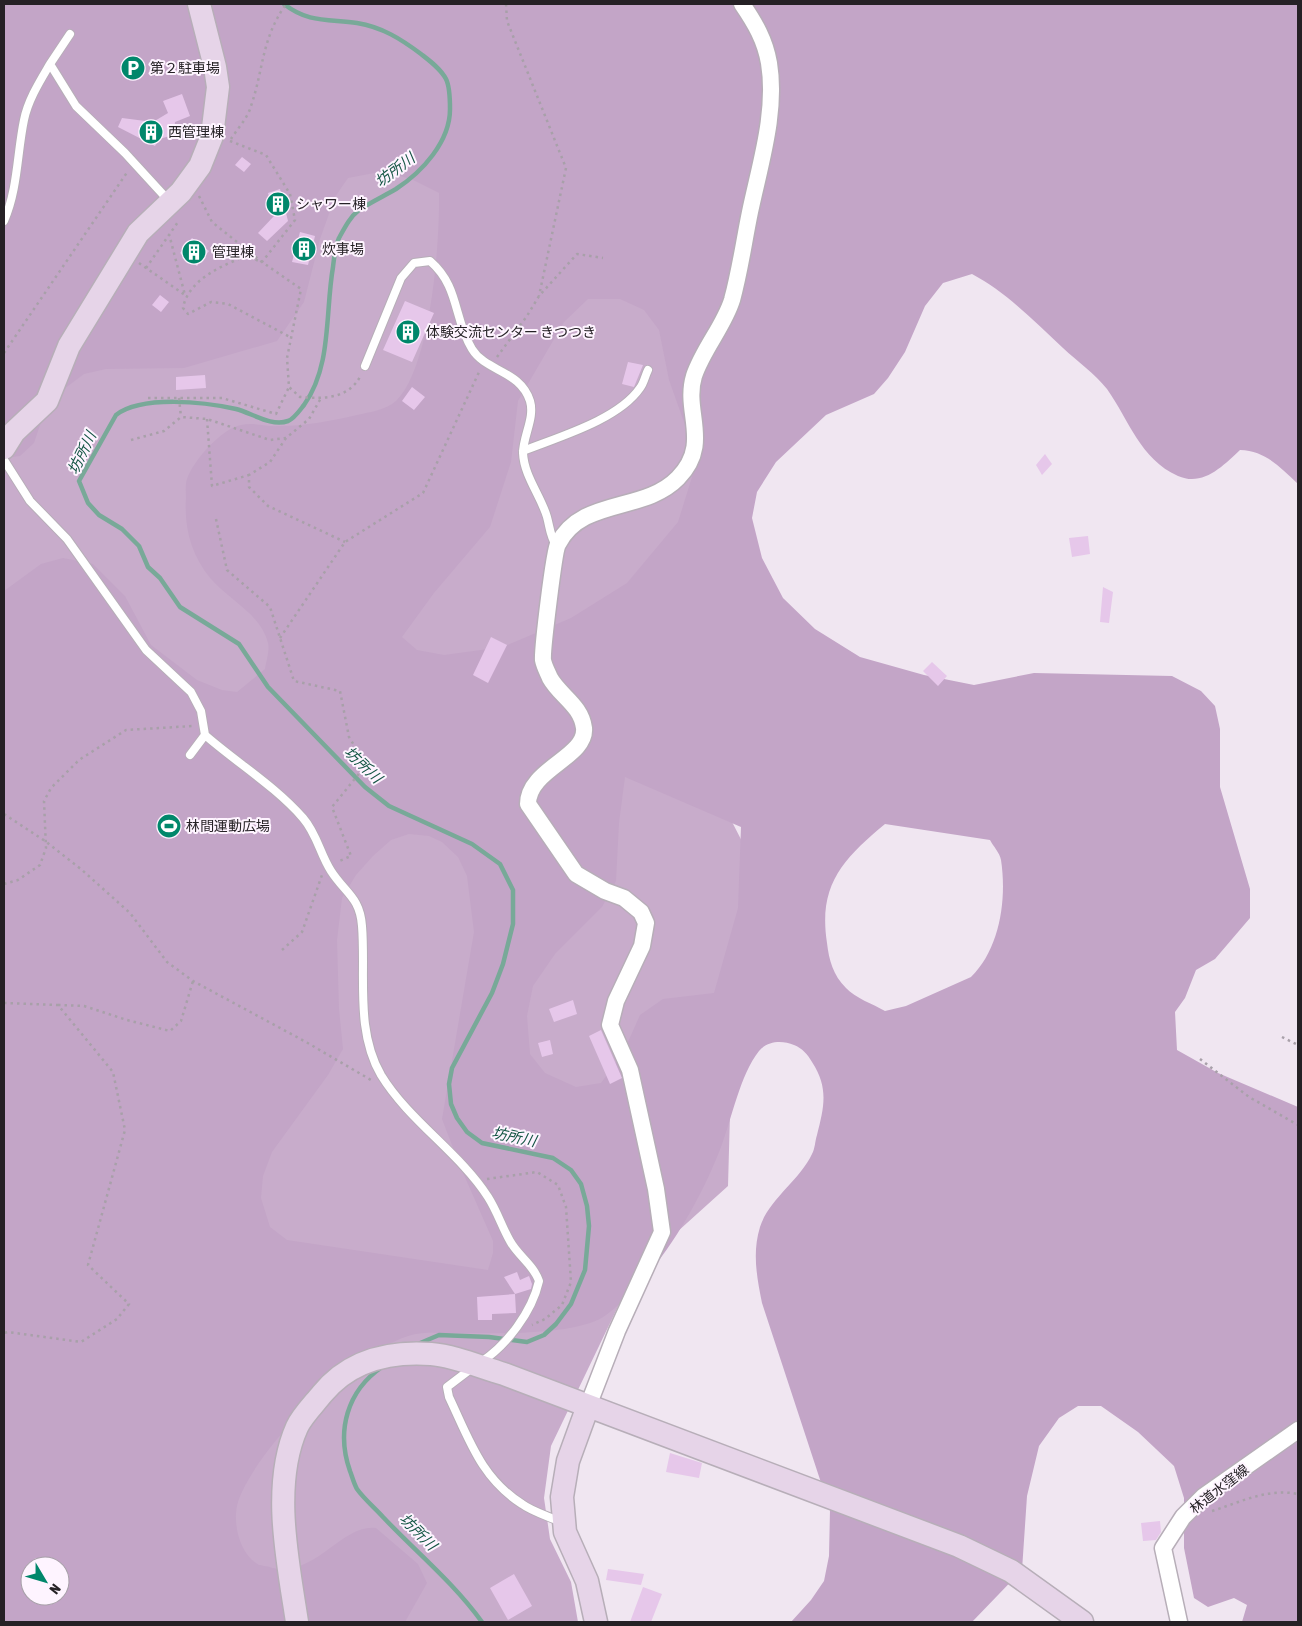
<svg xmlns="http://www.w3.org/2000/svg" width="1302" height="1626" font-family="'Asap Condensed','Noto Sans JP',sans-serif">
	<rect width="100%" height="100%" fill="#f0e6f1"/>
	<!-- green -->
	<path fill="#c8accb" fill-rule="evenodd" d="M736 4 724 453 711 781 748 853 731 1078 728 1186 636 1269 551 1446 544 1498 550 1539 571 1582 578 1622H4V462L33 428 51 413 73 362 131 262ZM30 1566H60V1596H30Z"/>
	<!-- forest -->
	<path fill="#c3a5c7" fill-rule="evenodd" d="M4 4H1298V484C1280 467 1266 451 1240 450 1223 466 1203 487 1178 476 1140 459 1129 420 1107 389 1095 374 1077 361 1063 348 1034 321 1006 292 972 274L943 283 925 306 905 352 888 378 874 394 826 415 776 462 757 492 752 518 762 558 783 598 815 629 860 657 924 675 974 685 1034 673 1172 676 1201 691 1215 706 1220 729V787L1250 889V918L1215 959 1196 970 1185 998 1175 1012 1177 1050 1218 1073 1298 1107V1622H1242L1247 1605 1234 1598 1208 1607 1194 1598 1184 1548V1498L1174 1466 1138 1432 1101 1406H1078L1059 1418 1039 1446 1027 1496 1022 1570 972 1622H791L811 1600 824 1581 829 1556 830 1510 762 1303C757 1278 752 1253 760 1227 769 1199 800 1180 812 1154 815 1149 815 1141 817 1135 824 1107 829 1088 812 1062 808 1055 802 1048 794 1045 782 1040 767 1041 759 1051 740 1075 732 1118 721 1147 699 1205 656 1278 606 1315 577 1337 487 1333 448 1333 438 1333 426 1332 416 1334 358 1346 257 1446 238 1502 232 1522 239 1554 259 1565 260 1565 271 1567 272 1568 317 1577 341 1524 376 1528L418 1564 427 1583 405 1622H4V591L41 564 63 558 93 564 125 596 151 645 197 680 222 690 237 692 265 669C266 662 270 650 268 643 260 613 230 601 211 579 191 555 184 528 186 498 186 493 185 485 187 479 193 461 222 428 241 425 253 422 267 427 279 426 306 426 331 421 357 415 370 412 386 410 396 401 431 367 440 242 439 193L413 180 385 171 348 178 335 197 320 239 304 302 277 341 184 368 106 369 84 374 64 389 43 416 34 443 20 456 4 458ZM588 299H620L644 310 659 330 669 380 695 453 692 477 678 522 627 583 571 618 503 647 444 655 417 650 402 637 434 593 490 527 511 462 518 401 564 322ZM625 777 741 827 738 908 714 993 663 999 640 1015 624 1051 601 1083 576 1087 545 1073 530 1054 527 1016 533 986 555 954 602 907 616 881 619 823ZM885 824 990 840C993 846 1000 853 1001 860 1007 899 1000 949 971 977L906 1006 885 1011C873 1004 855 998 846 988 833 975 829 960 827 943 818 885 843 859 885 824ZM409 834 429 836 442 842 458 857 467 876 474 932 442 1119 460 1166 493 1241V1253L488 1270 287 1240 270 1227 261 1198 263 1176 272 1152 328 1075 343 1049 339 1009 337 940 342 898 356 875 373 856 391 840ZM30 1566H60V1596H30Z"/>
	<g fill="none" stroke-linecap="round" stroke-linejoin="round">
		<!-- stream -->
		<path stroke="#78a998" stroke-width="4.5" d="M284 4C308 23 328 19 357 23 382 27 401 39 421 54 430 61 441 69 446 79 450 87 450 100 450 109 450 142 422 172 396 189 384 196 371 202 359 210 350 217 345 227 339 238 335 247 334 258 333 267 325 313 332 366 304 405 300 410 294 419 288 421 271 427 252 413 236 409 205 402 142 395 116 415L79 481 88 503 99 515 122 529 139 546 148 567 160 578 180 607 239 644 268 687 365 787 389 806 472 844 500 864 513 890V924L503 964 492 993 452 1068 449 1084 451 1104 457 1118 467 1132 482 1143 553 1158 571 1170 581 1184 587 1206 589 1226 585 1270 571 1304 556 1324 544 1335 527 1342 489 1337 439 1335 418 1344
			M382 1367C347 1391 336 1431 350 1471 352 1476 354 1484 357 1489 364 1499 375 1508 383 1517 416 1552 453 1582 482 1622"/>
	</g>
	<!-- building -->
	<path fill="#e6c7ea" d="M182 94 190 116 175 122 174 135 159 139 155 146 118 127 122 118 153 122 168 113 163 101Z
		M242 157 251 164 244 172 235 165Z
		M280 189 288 221 267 241 258 233 274 216 268 193Z
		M300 232 315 236 308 265 292 262Z
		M192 238 209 251 197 266 180 253Z
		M160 295 169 302 161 312 152 305Z
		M405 301 434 313 412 362 383 350Z
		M628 362 643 365 634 387 622 384Z
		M205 375 206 388 176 390V377Z
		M412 387 425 397 414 410 402 401Z
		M1045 454 1052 464 1042 475 1036 465Z
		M1088 536 1090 554 1072 557 1069 538Z
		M1103 587 1113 592 1109 623 1100 622Z
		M491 637 507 645 488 683 473 675Z
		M932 662 947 676 938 686 923 671Z
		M573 1000 577 1014 554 1022 549 1009Z
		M601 1030 622 1078 610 1084 589 1036Z
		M550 1040 553 1054 542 1057 538 1043Z
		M517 1272 520 1280 529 1276 532 1284 531 1289 515 1294 504 1277Z
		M515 1294 516 1313 492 1314V1320H478L477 1297Z
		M670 1453 702 1463 699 1478 666 1472Z
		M1160 1521 1161 1532 1156 1540 1143 1541 1141 1523Z
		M608 1569 644 1574 641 1585 606 1580Z
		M514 1574 532 1606 508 1620 490 1588Z
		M643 1587 662 1594 651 1622H630Z"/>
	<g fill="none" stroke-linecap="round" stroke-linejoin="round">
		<defs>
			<path id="lane" d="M50 64 70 34
				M4 221C18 189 17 153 24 120 28 100 40 81 50 64L76 106 125 153 169 201
				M365 366 401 278 414 263 430 261C460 287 453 318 472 349 486 372 520 370 530 401 535 418 523 436 523 453 524 476 541 496 547 517 550 528 550 536 556 545
				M523 451C558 437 618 420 640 388 644 383 645 376 648 370
				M4 460 30 501 67 539 146 650 191 692 201 711 205 735C237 763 275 786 303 818 317 834 320 854 331 871 345 893 360 897 362 926 366 975 355 1030 381 1075 409 1121 459 1152 488 1197 497 1211 502 1227 510 1241 518 1256 533 1264 539 1281 532 1312 507 1345 481 1362
				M190 755 205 735
				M472 1368 447 1387 449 1397C469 1439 481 1478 522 1504 533 1512 548 1516 561 1522"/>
			<path id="street" d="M588 1406 617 1331 662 1232 656 1189 630 1070 610 1025 616 1001 642 946 646 923 641 912 624 898 605 891 576 874 528 804C528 769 587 757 584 728 581 705 560 696 550 678 548 673 544 666 543 660 542 651 554 551 558 544 582 497 644 513 678 478 712 443 683 412 694 376 703 349 724 326 732 300 740 271 744 241 750 212 760 164 777 112 769 63 765 40 755 23 742 4
				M1179 1622 1163 1548 1183 1517 1204 1496 1298 1430"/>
			<path id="secondary" d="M4 448 14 432 47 401 69 346 138 233 181 192 200 166 212 136 218 87 215 67 199 4
				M588 1406 568 1461 562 1497 565 1532 587 1581 596 1622
				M297 1622C288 1562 271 1485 297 1427 302 1416 314 1404 322 1394 349 1361 389 1351 431 1354 455 1356 480 1367 504 1374L959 1546 1011 1571 1082 1622"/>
		</defs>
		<!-- lane casing -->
		<use href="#lane" stroke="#b7aeb8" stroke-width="10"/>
		<!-- street casing -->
		<use href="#street" stroke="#b7aeb8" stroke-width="19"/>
		<!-- secondary casing -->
		<use href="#secondary" stroke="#b7aeb8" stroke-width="25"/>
		<!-- path -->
		<path stroke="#a8a0a9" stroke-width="2.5" stroke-dasharray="2.5 4" stroke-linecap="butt" d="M506 4 507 21 566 168 539 296
			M179 126 188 129
			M231 139C237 129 248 118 251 106 264 68 261 40 286 4
			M230 141 266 155 290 194 295 220 262 262 301 289 287 358 289 387 300 397C324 399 349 399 361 375
			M199 196 212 222 262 262 246 256C221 266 188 280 183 308L188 314 211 302 228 304 290 337
			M139 263 185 295 169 234
			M146 268 178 222
			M4 353 128 171
			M497 357 527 316 539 296 577 254 603 258
			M148 398H222L276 414 289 387
			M179 398 181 417
			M207 419 212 486 249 475
			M286 438 270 462 249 475V487L268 506 345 542
			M131 440 164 431 181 417 207 419 270 440 286 438 309 419 321 398
			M216 519 227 570 270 607 294 681 340 691 349 737 366 765 332 807 351 856 337 862
			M280 638 345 542 423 493 480 370
			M4 814 45 841 82 870 130 913 167 962 193 981 306 1042 371 1080
			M4 884 18 880 40 865 46 848 44 801 51 788 79 760 126 730 193 726
			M282 950 302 932 322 875
			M4 1003 58 1005 113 1072 125 1130 88 1265 129 1304 117 1319 81 1342 8 1332 4 1333
			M58 1005 84 1006 127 1020 170 1031 181 1021 193 981
			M1282 1037 1298 1045
			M1200 1059 1249 1097 1298 1125
			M487 1179 537 1172 558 1185 566 1207 571 1282 562 1305 545 1319 532 1325
			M1212 1511C1241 1502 1267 1488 1298 1494"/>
		<!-- lane -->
		<use href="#lane" stroke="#fff" stroke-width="8"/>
		<!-- street -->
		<use href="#street" stroke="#fff" stroke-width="16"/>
		<!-- secondary -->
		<use href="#secondary" stroke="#e6d4e8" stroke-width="22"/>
	</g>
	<!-- icons -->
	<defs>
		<symbol id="parking-disc" viewBox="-11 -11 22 22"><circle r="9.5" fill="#00876b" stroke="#fef4ff"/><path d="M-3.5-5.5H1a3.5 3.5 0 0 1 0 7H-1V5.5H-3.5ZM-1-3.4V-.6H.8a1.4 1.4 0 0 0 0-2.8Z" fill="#fff"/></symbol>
		<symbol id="building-disc" viewBox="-11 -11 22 22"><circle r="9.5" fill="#00876b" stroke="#fef4ff"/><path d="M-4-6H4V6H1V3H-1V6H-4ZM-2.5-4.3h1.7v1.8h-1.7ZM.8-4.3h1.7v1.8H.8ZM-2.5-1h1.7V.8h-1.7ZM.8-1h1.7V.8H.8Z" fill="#fff"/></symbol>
		<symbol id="stadium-disc" viewBox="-11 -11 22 22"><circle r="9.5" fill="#00876b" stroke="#fef4ff"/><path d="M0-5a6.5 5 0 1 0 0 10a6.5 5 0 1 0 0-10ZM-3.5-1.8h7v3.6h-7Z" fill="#fff"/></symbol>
	</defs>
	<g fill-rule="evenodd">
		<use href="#parking-disc" x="119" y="54" width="28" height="28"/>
		<use href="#building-disc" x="137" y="118" width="28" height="28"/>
		<use href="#building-disc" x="264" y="190" width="28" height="28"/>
		<use href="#building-disc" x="290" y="235" width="28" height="28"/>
		<use href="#building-disc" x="180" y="238" width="28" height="28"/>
		<use href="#building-disc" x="394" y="318" width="28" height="28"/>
		<use href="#stadium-disc" x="155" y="812" width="28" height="28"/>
	</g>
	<g text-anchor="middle" stroke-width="4" stroke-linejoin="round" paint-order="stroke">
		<!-- poi labels -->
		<g font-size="14" fill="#252125" stroke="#fef4ff" text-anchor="start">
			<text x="150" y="73">第２駐車場</text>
			<text x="168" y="137">西管理棟</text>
			<text x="296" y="209">シャワー棟</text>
			<text x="322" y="254">炊事場</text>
			<text x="212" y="257">管理棟</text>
			<text x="426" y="337">体験交流センター きつつき</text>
			<text x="186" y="831">林間運動広場</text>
		</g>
		<!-- street labels -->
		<g font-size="14" fill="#252125" stroke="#fef4ff">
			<text transform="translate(1219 1489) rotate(-38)" y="5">林道水窪線</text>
		</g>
		<!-- water labels -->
		<g font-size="15" font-style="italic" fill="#155645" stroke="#fef4ff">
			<text transform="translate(395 170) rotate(-37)" y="5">坊所川</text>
			<text transform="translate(82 453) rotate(-64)" y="5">坊所川</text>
			<text transform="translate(363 765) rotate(44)" y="5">坊所川</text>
			<text transform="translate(514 1137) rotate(12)" y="5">坊所川</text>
			<text transform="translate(418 1532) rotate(45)" y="5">坊所川</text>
		</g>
	</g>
	<!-- border -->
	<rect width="1302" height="1626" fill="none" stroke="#252125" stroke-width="10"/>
	<!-- north arrow -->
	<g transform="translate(45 1581) rotate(128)"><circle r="24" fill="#fef4ff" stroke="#a7a0a8"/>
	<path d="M0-4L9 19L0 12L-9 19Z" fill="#00876b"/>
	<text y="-8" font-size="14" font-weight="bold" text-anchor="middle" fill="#252125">N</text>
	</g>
</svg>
